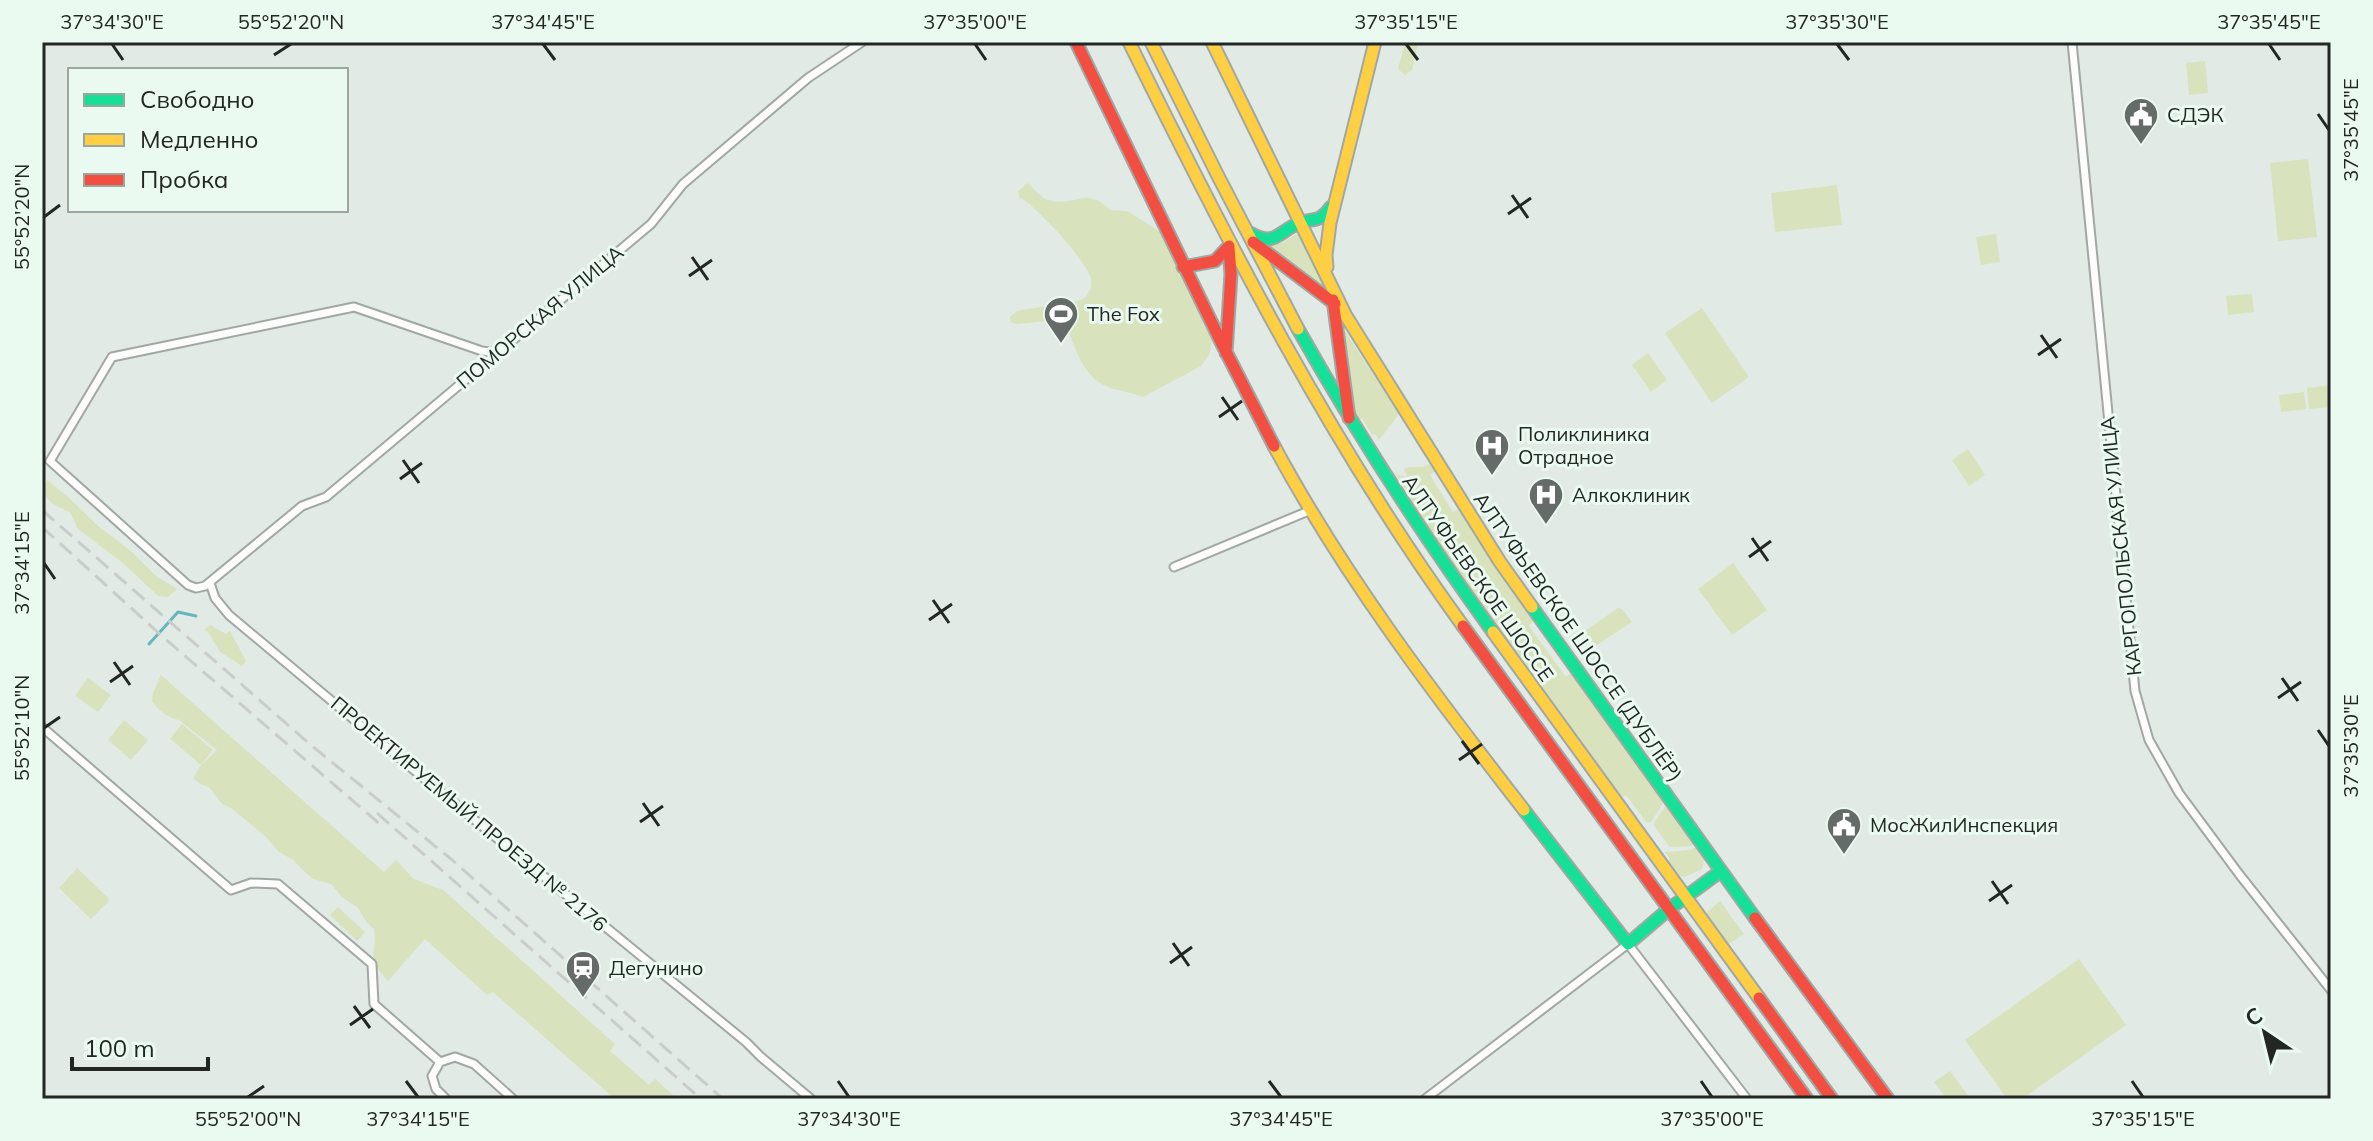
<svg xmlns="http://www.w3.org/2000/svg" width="2373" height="1141" font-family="Mulish,sans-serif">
	<rect width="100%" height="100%" fill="#e2eae5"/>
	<!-- green -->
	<path fill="#d8e2bd" d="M1405 42H1417L1418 44 1412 70 1405 75 1398 69Z
		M2205 61 2208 93 2189 95 2186 63Z
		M2308 159 2317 237 2278 241 2270 163Z
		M1028 183C1033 188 1041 198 1048 200 1076 208 1086 185 1110 210L1127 211 1162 233 1212 341 1209 355 1201 366 1143 397C1131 392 1117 391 1106 386 1083 377 1074 344 1065 323L1059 320 1016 324 1011 322 1010 317 1017 311 1078 301 1086 297 1091 288C1091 284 1092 280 1090 276 1083 257 1036 206 1019 197L1018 191Z
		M1837 185 1842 225 1775 232 1771 193Z
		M1298 233 1327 286 1325 290 1263 246 1282 243Z
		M1996 234 2000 262 1981 265 1976 237Z
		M2252 294 2254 312 2228 315 2226 296Z
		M1702 308 1749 377 1712 403 1665 333Z
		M1345 331 1399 414 1379 440 1375 434 1372 435 1362 418 1357 421 1353 414 1344 336Z
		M1648 353 1667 380 1651 392 1632 365Z
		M2331 385V407L2309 409 2307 388Z
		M2304 392 2306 409 2281 412 2279 395Z
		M1968 449 1985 475 1969 486 1952 460Z
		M1430 464 1435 471 1430 475 1453 512 1459 509 1495 566 1533 621 1529 626 1566 677 1571 673 1664 802 1651 822H1646L1626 795 1620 799 1404 498 1409 495 1396 474 1407 477 1404 469C1413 464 1420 470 1430 464Z
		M47 480 68 497 97 525 132 552 156 576 177 589 168 597 158 596 124 564 78 529 70 512C55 506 38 499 47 480Z
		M1733 563 1767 610 1732 635 1698 589Z
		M1618 608 1623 610 1632 622 1591 649 1586 648 1579 635Z
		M210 625 226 634 230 631 246 661 242 666 220 652 208 632 204 630Z
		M161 675 384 872 396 860 414 879 443 890 615 1044 610 1051 649 1085 655 1079 677 1099H615L493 992 487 995 425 939 388 981C364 954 378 957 374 929L367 923 358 908 342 897 331 884 313 879 306 873 293 860 278 851 266 837 231 808 222 804 209 787 200 784 193 778 201 765 170 739 182 724 213 750 201 765 217 750 179 720C168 718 158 710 152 701L153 693Z
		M88 678 111 695 98 712 75 696Z
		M124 720 148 740 131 760 108 740Z
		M1666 805 1694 844 1692 846 1670 847 1655 827 1654 823Z
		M1696 847 1704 859 1702 869 1685 877 1676 875 1666 863 1670 859 1665 852 1691 850Z
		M77 868 110 900 91 919 59 888Z
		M1720 901 1744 934 1729 944 1706 913Z
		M338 907 365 932 357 941 330 915Z
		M2079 959 2126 1025 2022 1099H2007L1965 1040Z
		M1950 1071 1969 1097 1967 1099H1947L1934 1082Z"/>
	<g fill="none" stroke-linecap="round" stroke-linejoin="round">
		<!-- stream -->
		<path stroke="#63b8be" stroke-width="3" d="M149 644 178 612 196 616"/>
		<defs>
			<path id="street" d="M2072 42 2135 691 2149 740 2179 793 2239 874 2331 990
				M496 353 482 351 354 307 112 357 50 461 188 585 196 588 205 586 302 506 326 497 651 224 683 184 808 78 862 42
				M1174 567 1311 510
				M210 583 215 598 229 615 426 780 746 1042 761 1057 811 1099
				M42 727 231 890 251 883 278 884 372 964 374 1004 440 1062
				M446 1099 436 1089 432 1076 440 1062 455 1057 474 1064 513 1099
				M1425 1099 1628 944 1747 1099"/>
			<path id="fast" d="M1250 233C1275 247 1277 233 1297 224 1313 216 1317 226 1331 207
				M1298 329C1357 434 1422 534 1493 632
				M1532 607 1755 918
				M1524 810 1628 944 1669 909 1721 871"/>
			<path id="slow" d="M1129 42C1229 245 1330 443 1463 626
				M1151 42 1219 178 1298 329
				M1212 42 1346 316 1500 562 1532 607
				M1327 267 1326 255 1330 223 1375 42
				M1274 446C1344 576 1434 694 1524 810
				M1493 632 1759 998"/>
			<path id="jam" d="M1076 42 1221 342 1274 446
				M1253 242 1335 304
				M1183 267 1215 261 1229 246
				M1333 300 1349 418
				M1226 353 1231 274 1229 247
				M1463 626 1807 1099
				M1755 918 1888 1099
				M1759 998 1832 1099"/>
		</defs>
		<!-- street casing -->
		<use href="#street" stroke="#a1a7a3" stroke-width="11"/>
		<!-- fast casing -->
		<use href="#fast" stroke="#a1a7a3" stroke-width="15"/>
		<!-- slow casing -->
		<use href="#slow" stroke="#a1a7a3" stroke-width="15"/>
		<!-- jam casing -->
		<use href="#jam" stroke="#a1a7a3" stroke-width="15"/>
		<!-- street -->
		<use href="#street" stroke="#fbfcfb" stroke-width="7"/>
		<!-- fast -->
		<use href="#fast" stroke="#16e098" stroke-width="11"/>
		<!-- slow -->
		<use href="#slow" stroke="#ffcf43" stroke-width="11"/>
		<!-- jam -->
		<use href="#jam" stroke="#f24e42" stroke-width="11"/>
		<!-- rail -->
		<path stroke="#c9cccb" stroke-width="3" stroke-dasharray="16 8" stroke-linecap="butt" d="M42 510 312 746 451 859 723 1099
			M42 527 163 637 382 826
			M377 813 701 1099"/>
	</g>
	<!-- ticks -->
	<path fill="none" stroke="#222724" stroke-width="3" d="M112 44 123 60M543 44 555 60M975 44 986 60M1406 44 1418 60M1837 44 1849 60M2269 44 2280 60M274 55 291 44M2318 114 2329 130M1512 195 1528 218M1508 214 1531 198M44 217 60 205M692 257 708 280M689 276 712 260M2041 335 2057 358M2038 355 2061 339M1222 397 1238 420M1219 417 1242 401M403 460 419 483M400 479 422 463M1752 538 1768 561M1749 557 1771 541M44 563 55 579M933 600 949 623M929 620 952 604M114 662 130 685M2282 678 2298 701M110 682 133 666M2278 698 2301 682M44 728 60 717M2318 730 2329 746M1462 741 1479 764M1459 760 1482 744M643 803 659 826M640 822 663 806M1992 881 2008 904M1989 901 2012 885M1173 943 1189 966M1170 963 1192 947M354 1006 370 1028M350 1025 373 1009M406 1081 418 1097M838 1081 849 1097M1269 1081 1281 1097M1701 1081 1712 1097M2132 1081 2143 1097M248 1097 264 1086"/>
	<!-- icons -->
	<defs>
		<symbol id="civic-pin" viewBox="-11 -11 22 30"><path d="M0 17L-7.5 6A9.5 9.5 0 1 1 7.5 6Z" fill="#656b68" stroke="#ebfaf1"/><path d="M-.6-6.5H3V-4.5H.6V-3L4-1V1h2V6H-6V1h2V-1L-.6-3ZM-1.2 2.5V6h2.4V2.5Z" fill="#fff"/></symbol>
		<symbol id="stadium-pin" viewBox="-11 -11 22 30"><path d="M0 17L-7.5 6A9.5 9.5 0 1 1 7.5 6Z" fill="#656b68" stroke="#ebfaf1"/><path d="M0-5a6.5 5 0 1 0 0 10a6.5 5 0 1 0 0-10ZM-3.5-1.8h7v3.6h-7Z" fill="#fff"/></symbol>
		<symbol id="hospital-pin" viewBox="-11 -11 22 30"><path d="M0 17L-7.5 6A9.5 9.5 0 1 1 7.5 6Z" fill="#656b68" stroke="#ebfaf1"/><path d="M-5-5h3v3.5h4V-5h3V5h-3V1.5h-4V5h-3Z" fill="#fff"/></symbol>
		<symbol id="station-pin" viewBox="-11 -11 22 30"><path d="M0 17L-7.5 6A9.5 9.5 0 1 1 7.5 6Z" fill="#656b68" stroke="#ebfaf1"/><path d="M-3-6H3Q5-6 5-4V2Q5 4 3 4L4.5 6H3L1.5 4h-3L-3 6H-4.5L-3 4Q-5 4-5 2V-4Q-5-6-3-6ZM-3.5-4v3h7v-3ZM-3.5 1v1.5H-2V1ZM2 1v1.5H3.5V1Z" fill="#fff"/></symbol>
	</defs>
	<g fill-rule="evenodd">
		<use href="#civic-pin" x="2121" y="95" width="40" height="54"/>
		<use href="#stadium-pin" x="1041" y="294" width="40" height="54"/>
		<use href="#hospital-pin" x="1472" y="426" width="40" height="54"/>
		<use href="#hospital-pin" x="1526" y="475" width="40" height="54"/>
		<use href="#civic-pin" x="1824" y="805" width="40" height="54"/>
		<use href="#station-pin" x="563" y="948" width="40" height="54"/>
	</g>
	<g text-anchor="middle" stroke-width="6" stroke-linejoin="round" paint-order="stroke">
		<!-- poi labels -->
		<g font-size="20" fill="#222724" stroke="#ebfaf1" text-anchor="start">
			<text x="2167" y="122">СДЭК</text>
			<text x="1087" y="321">The Fox</text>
			<text x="1518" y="441">Поликлиника<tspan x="1518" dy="23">Отрадное</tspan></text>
			<text x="1572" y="502">Алкоклиник</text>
			<text x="1870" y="832">МосЖилИнспекция</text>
			<text x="609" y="975">Дегунино</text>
		</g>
		<!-- street labels -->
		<g font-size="20" fill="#222724" stroke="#ebfaf1">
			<text transform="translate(540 317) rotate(-40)" y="7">ПОМОРСКАЯ УЛИЦА</text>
			<text transform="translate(2121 546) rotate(-96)" y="7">КАРГОПОЛЬСКАЯ УЛИЦА</text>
			<text transform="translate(1478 578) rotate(55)" y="7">АЛТУФЬЕВСКОЕ ШОССЕ</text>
			<text transform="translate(1578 637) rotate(55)" y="7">АЛТУФЬЕВСКОЕ ШОССЕ (ДУБЛЁР)</text>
			<text transform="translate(469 814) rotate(40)" y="7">ПРОЕКТИРУЕМЫЙ ПРОЕЗД № 2176</text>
		</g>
	</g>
	<!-- border -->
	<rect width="2373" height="1141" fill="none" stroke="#ebfaf1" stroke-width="88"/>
	<!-- legend -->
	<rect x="68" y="68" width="280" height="144" fill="#ebfaf1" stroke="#9ba69f" stroke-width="2"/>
	<rect x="84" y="94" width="40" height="12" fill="#16e098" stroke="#9ba69f" stroke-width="2"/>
	<text x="140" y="108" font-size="24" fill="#222724">Свободно</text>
	<rect x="84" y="134" width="40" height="12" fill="#ffcf43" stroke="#9ba69f" stroke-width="2"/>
	<text x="140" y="148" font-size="24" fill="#222724">Медленно</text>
	<rect x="84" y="174" width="40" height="12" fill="#f24e42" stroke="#9ba69f" stroke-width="2"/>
	<text x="140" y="188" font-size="24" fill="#222724">Пробка</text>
	<!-- north arrow -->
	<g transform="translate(2265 1033) rotate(325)" stroke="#ebfaf1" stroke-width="6" paint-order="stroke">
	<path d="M0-6L14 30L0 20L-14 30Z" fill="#222724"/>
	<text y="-12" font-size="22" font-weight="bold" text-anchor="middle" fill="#222724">С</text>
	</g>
	<!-- scale -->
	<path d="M72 1057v12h136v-12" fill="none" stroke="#222724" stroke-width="4"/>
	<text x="84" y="1057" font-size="24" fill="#222724" stroke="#ebfaf1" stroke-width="6" paint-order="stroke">100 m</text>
	<rect x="44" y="44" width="2285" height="1053" fill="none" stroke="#222724" stroke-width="3"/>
	<g font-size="20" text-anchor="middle" fill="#222724">
		<text x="112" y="29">37°34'30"E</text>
		<text x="291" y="29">55°52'20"N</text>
		<text x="543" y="29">37°34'45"E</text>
		<text x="975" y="29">37°35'00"E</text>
		<text x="1406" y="29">37°35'15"E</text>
		<text x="1837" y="29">37°35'30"E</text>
		<text x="2269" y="29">37°35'45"E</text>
		<text transform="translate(2351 130) rotate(-90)" y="7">37°35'45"E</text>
		<text transform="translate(22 217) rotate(-90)" y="7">55°52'20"N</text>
		<text transform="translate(22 563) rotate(-90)" y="7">37°34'15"E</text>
		<text transform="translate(22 728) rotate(-90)" y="7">55°52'10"N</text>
		<text transform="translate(2351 746) rotate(-90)" y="7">37°35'30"E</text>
		<text x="248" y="1126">55°52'00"N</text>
		<text x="418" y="1126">37°34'15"E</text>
		<text x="849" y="1126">37°34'30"E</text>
		<text x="1281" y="1126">37°34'45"E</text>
		<text x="1712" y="1126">37°35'00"E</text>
		<text x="2143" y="1126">37°35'15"E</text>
	</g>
</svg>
